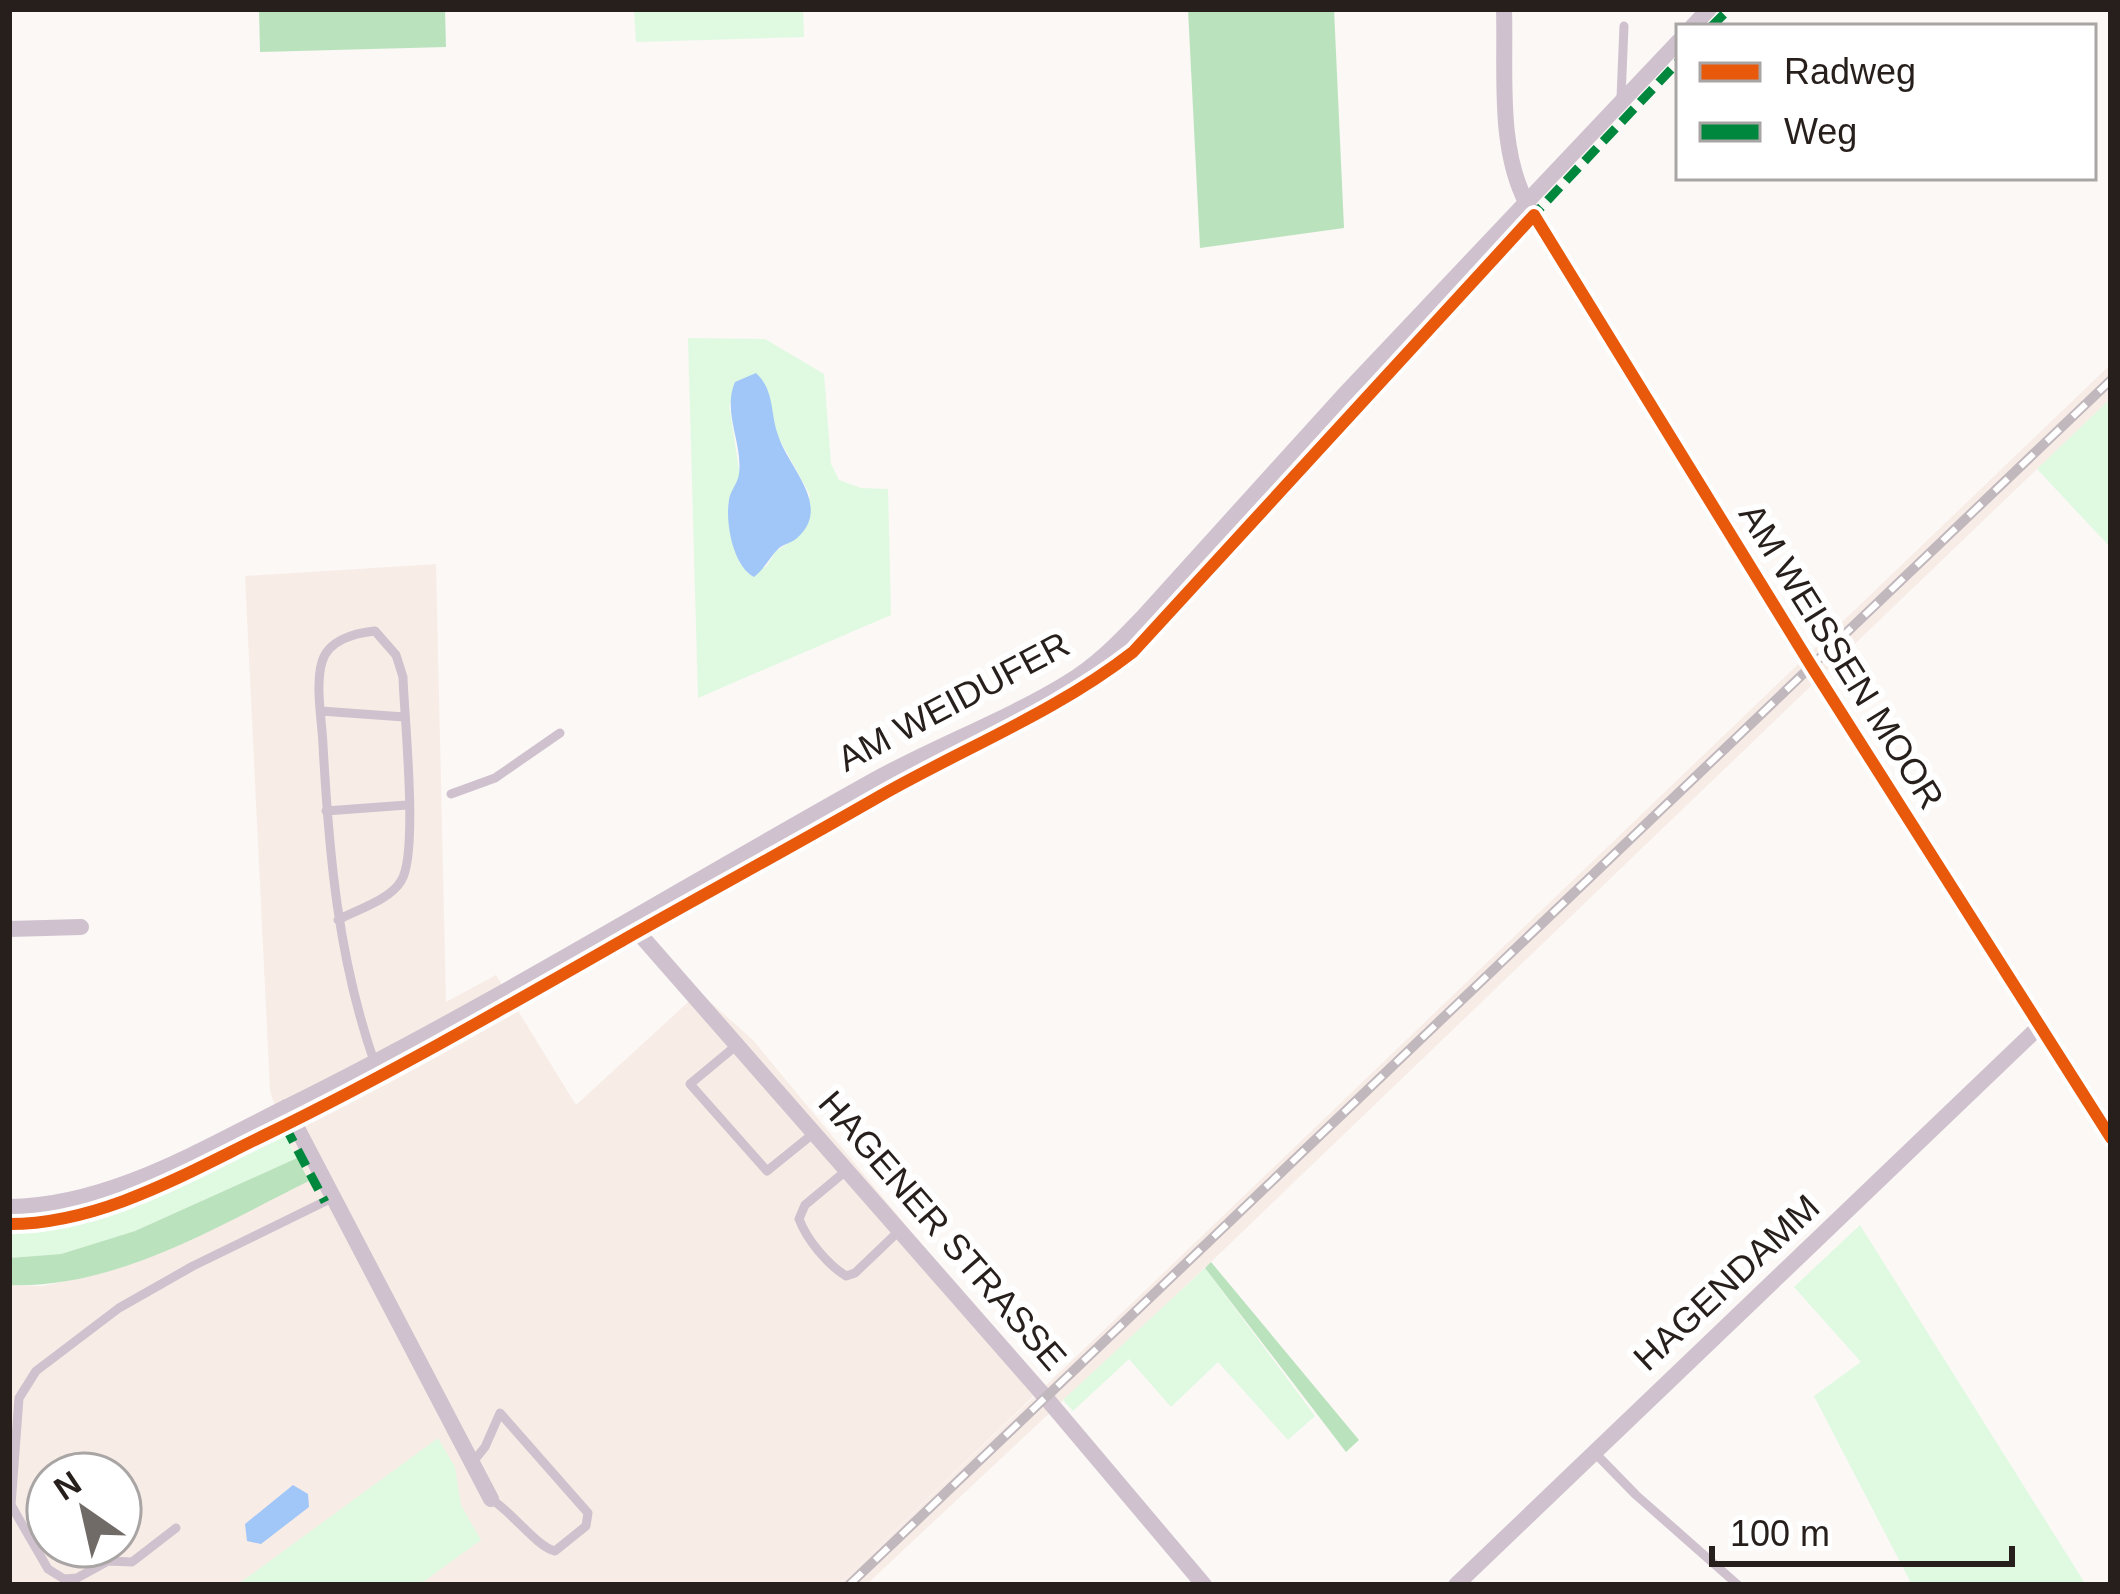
<svg xmlns="http://www.w3.org/2000/svg" width="2120" height="1594" font-family="Arial,sans-serif">
	<rect width="100%" height="100%" fill="#fbf8f6"/>
	<!-- commercial -->
	<path fill="#f8ece6" fill-rule="evenodd" d="M436 564 446 1002 496 975 576 1105 699 992 753 1040 937 1263 1045 1385 838 1585H9V1285L43 1286 113 1270 182 1243 309 1181 283 1131 270 1091 245 576ZM48 1474H120V1546H48Z"/>
	<!-- built -->
	<path fill="#f8ece7" d="M2111 364V398L1211 1262 866 1585H838Z"/>
	<!-- green -->
	<path fill="#e0f9e1" fill-rule="evenodd" d="M634 9H803L804 37 636 42Z
		M688 338 765 339 824 374 831 464 839 480 861 488 888 489 891 615 698 698ZM729 403 777 435 810 495 796 538 776 551 766 567 740 564 728 504 740 477Z
		M2111 398V548L2037 469Z
		M283 1131 297 1158 135 1231 61 1254 9 1258V1229C105 1230 198 1170 283 1131Z
		M1860 1225 2086 1585H1912L1814 1396 1861 1362 1794 1287Z
		M1205 1268 1315 1416 1288 1440 1218 1362 1171 1407 1129 1359 1073 1411 1063 1400Z
		M438 1438 455 1467 461 1505 481 1540 419 1585H237Z"/>
	<!-- forest -->
	<path fill="#bae3bd" d="M259 9H445L446 47 260 52Z
		M1188 9H1334L1344 228 1200 248Z
		M297 1158 309 1181C216 1227 116 1289 9 1285V1258L61 1254 135 1231Z
		M1211 1262 1359 1440 1346 1452 1205 1268Z"/>
	<!-- water -->
	<path fill="#a1c6f8" d="M756 373C775 391 770 413 778 435 788 468 834 507 796 539 791 543 784 544 779 548 769 558 765 568 754 577 733 566 725 522 729 500 730 491 738 483 739 474 743 443 722 412 735 382Z
		M293 1485 308 1494 309 1507 261 1544 247 1541 245 1524Z"/>
	<g fill="none" stroke-linecap="round" stroke-linejoin="round">
		<!-- service -->
		<path stroke="#cfc1cd" stroke-width="9" d="M1621 98 1624 26
			M321 711 404 717
			M451 794 495 778 560 733
			M326 811 407 805
			M338 920C356 910 390 900 401 881 419 854 404 716 403 677L396 655 375 631C355 633 328 640 322 662 315 686 322 720 323 745 329 854 338 959 375 1064
			M737 1045 690 1084 767 1171 814 1133
			M847 1170 805 1205 799 1219C807 1240 827 1264 846 1276L855 1273 900 1230
			M1594 1452 1636 1495 1738 1585
			M472 1463 485 1447 500 1413 588 1513 586 1526 555 1551C537 1547 512 1512 491 1499
			M176 1528 132 1562 108 1561 77 1578 64 1579 48 1569 11 1505 19 1398 36 1371 119 1308 193 1266 334 1197"/>
		<!-- minor -->
		<path stroke="#cfc1cd" stroke-width="16" d="M1504 9C1506 72 1497 147 1527 204L1812 667 2111 1138
			M1692 27 1709 9
			M629 922 1047 1399 1204 1585
			M9 929 81 927
			M286 1107 491 1499
			M9 1207C109 1206 202 1149 289 1106 489 1007 677 890 871 782 935 746 1005 721 1067 683 1096 666 1119 642 1142 618L1343 396 1679 41
			M1456 1585 2040 1026"/>
		<defs>
			<path id="rail" d="M849 1585 2111 380"/>
		</defs>
		<!-- rail casing -->
		<use href="#rail" stroke="#c0b8bd" stroke-width="10"/>
		<!-- rail -->
		<use href="#rail" stroke="#fff" stroke-width="6" stroke-dasharray="18" stroke-linecap="butt"/>
		<!-- quiet -->
		<path stroke="#00873e" stroke-width="9" stroke-dasharray="18 9" stroke-linecap="butt" d="M1711 27 1729 9
			M1529 220 1679 61
			M285 1126 325 1202"/>
		<defs>
			<path id="cycleway" d="M9 1224C100 1224 185 1174 265 1135 388 1075 506 1007 625 939 710 891 795 845 880 796 964 748 1056 712 1133 652L1534 215 1812 667 2111 1138"/>
		</defs>
		<!-- cycleway casing -->
		<use href="#cycleway" stroke="#fff" stroke-width="20"/>
		<!-- cycleway -->
		<use href="#cycleway" stroke="#e8590c" stroke-width="12"/>
	</g>
	<g text-anchor="middle" stroke-width="12" stroke-linejoin="round" paint-order="stroke">
		<!-- street labels -->
		<g font-size="36" fill="#271f1c" stroke="#fff">
			<text transform="translate(1842 656) rotate(58)" y="13">AM WEISSEN MOOR</text>
			<text transform="translate(953 701) rotate(-28)" y="13">AM WEIDUFER</text>
			<text transform="translate(943 1230) rotate(49)" y="13">HAGENER STRASSE</text>
			<text transform="translate(1726 1282) rotate(-43)" y="13">HAGENDAMM</text>
		</g>
	</g>
	<!-- border -->
	<rect width="2120" height="1594" fill="none" stroke="#271f1c" stroke-width="24"/>
	<!-- legend -->
	<rect x="1676" y="24" width="420" height="156" fill="#ffffff" stroke="#a9a5a4" stroke-width="3"/>
	<rect x="1700" y="63" width="60" height="18" fill="#e8590c" stroke="#a9a5a4" stroke-width="3"/>
	<text x="1784" y="84" font-size="36" fill="#271f1c">Radweg</text>
	<rect x="1700" y="123" width="60" height="18" fill="#00873e" stroke="#a9a5a4" stroke-width="3"/>
	<text x="1784" y="144" font-size="36" fill="#271f1c">Weg</text>
	<!-- north arrow -->
	<g transform="translate(84 1510) rotate(326)"><circle r="57" fill="#ffffff" stroke="#a9a5a4" stroke-width="3"/>
	<path d="M0-9L21 45L0 30L-21 45Z" fill="#716b68"/>
	<text y="-18" font-size="33" font-weight="bold" text-anchor="middle" fill="#271f1c">N</text>
	</g>
	<!-- scale -->
	<path d="M1712 1546v18h300v-18" fill="none" stroke="#271f1c" stroke-width="6"/>
	<text x="1730" y="1546" font-size="36" fill="#271f1c" stroke="#ffffff" stroke-width="9" paint-order="stroke">100 m</text>
</svg>
